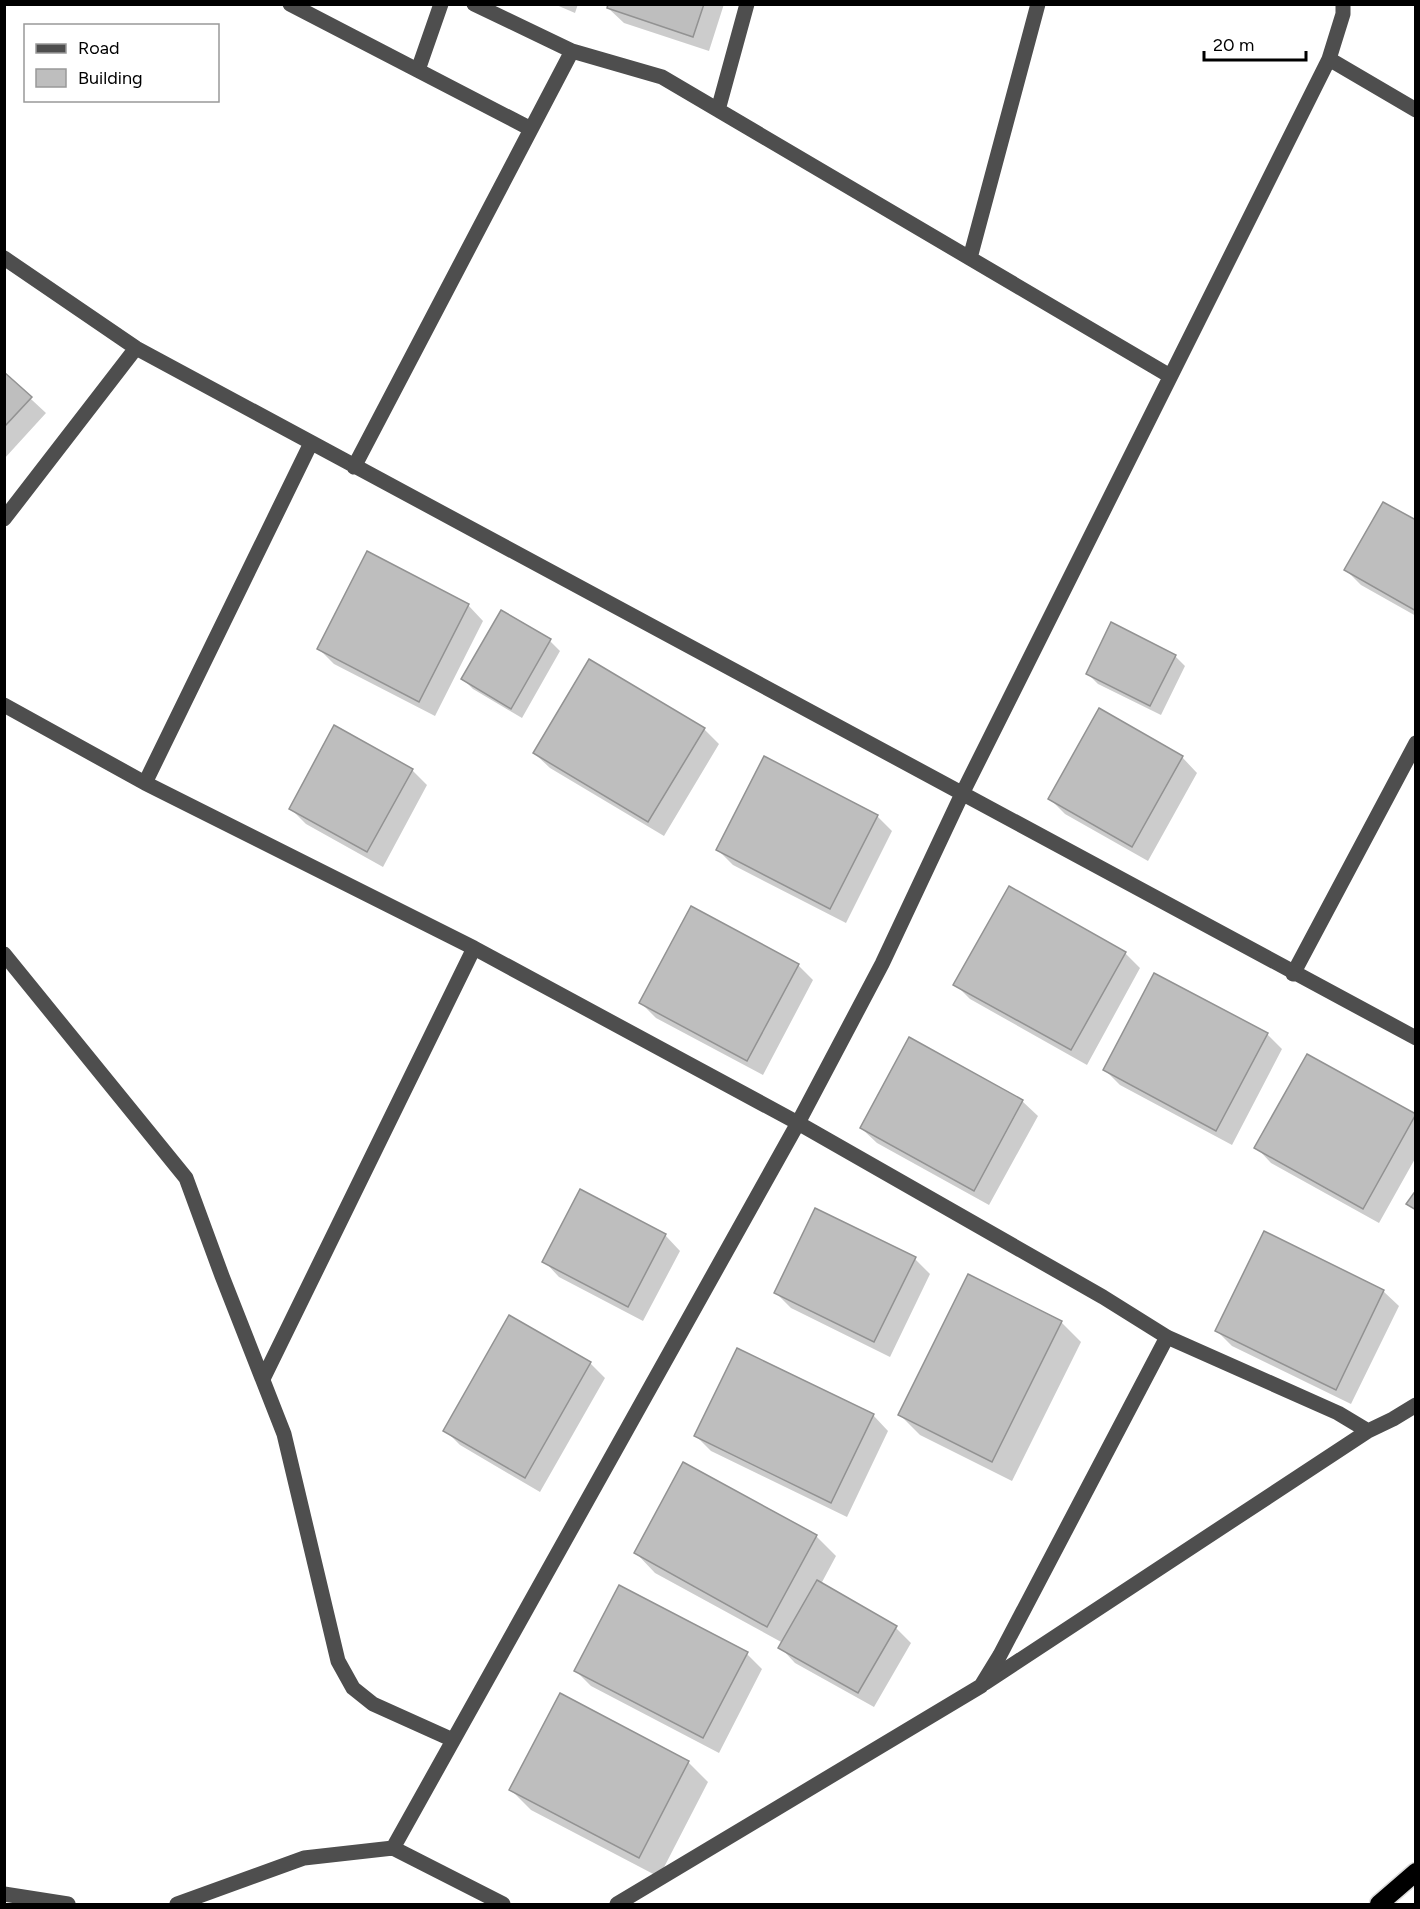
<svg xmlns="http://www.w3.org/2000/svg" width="1420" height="1909" font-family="Figtree,sans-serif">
	<rect width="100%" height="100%" fill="#fff"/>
	<!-- shadow -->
	<path fill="#0003" d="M554 4H578L575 13Z
		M609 4H724L709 51 624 23 608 8Z
		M4 374 46 413 4 459Z
		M1416 522V616L1361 585 1346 570Z
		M468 605 483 621 435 716 334 664 319 649Z
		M550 641 560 651 522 718 473 689 463 679Z
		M1175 656 1185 666 1161 715 1098 684 1088 674Z
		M1099 710 1182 757 1197 773 1148 861 1065 814 1049 798Z
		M704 729 719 744 664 836 550 768 534 753Z
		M412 770 427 785 383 867 306 824 291 809Z
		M877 816 892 831 846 923 733 865 718 850Z
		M1125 953 1140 968 1087 1065 970 999 955 984Z
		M798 965 813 980 763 1075 656 1018 641 1003Z
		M1267 1034 1282 1049 1232 1145 1120 1085 1105 1070Z
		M1308 1056 1416 1116V1157L1379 1223 1271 1163 1256 1147Z
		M1022 1101 1038 1116 989 1205 877 1143 861 1128Z
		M581 1191 665 1235 680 1251 643 1321 559 1277 544 1261Z
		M816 1210 915 1259 930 1274 890 1357 791 1308 776 1293Z
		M1383 1291 1399 1306 1351 1404 1232 1346 1217 1331Z
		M1061 1322 1081 1342 1012 1481 920 1435 900 1415Z
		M590 1363 605 1378 540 1492 460 1445 445 1430Z
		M873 1415 888 1431 847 1517 711 1451 696 1436Z
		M816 1536 836 1556 821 1584 896 1628 911 1643 874 1707 795 1663 780 1647 783 1643 655 1573 636 1553Z
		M747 1654 762 1669 719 1753 591 1686 576 1671Z
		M688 1762 708 1782 659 1877 531 1810 511 1790Z"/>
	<!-- building -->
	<path fill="#bebebe" stroke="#929292" stroke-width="1.5" d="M608 4H704L693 37 607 8Z
		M4 372 32 397 4 427Z
		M1383 502 1416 520V611L1344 570Z
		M367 551 469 604 419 702 317 649Z
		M501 610 551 639 511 709 461 679Z
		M1111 622 1176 655 1150 706 1086 674Z
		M589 659 705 728 648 822 533 753Z
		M1099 708 1183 756 1132 847 1048 799Z
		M334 725 413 769 367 852 289 809Z
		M764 756 878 815 830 909 716 850Z
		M1009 886 1126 952 1071 1050 953 985Z
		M691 906 799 964 747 1061 639 1003Z
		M1154 973 1268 1033 1216 1131 1103 1070Z
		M909 1037 1023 1100 974 1191 860 1128Z
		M1307 1054 1416 1114 1363 1209 1254 1148Z
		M580 1189 666 1234 628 1307 542 1262Z
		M1416 1190V1210L1406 1204Z
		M815 1208 916 1257 874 1342 774 1293Z
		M1264 1231 1384 1290 1336 1390 1215 1331Z
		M968 1274 1062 1321 992 1462 898 1415Z
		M509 1315 591 1362 525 1478 443 1431Z
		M737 1348 874 1414 831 1503 694 1436Z
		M683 1462 817 1535 767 1627 634 1553Z
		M817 1580 897 1626 858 1693 778 1648Z
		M619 1585 748 1652 703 1738 574 1671Z
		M560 1693 689 1761 639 1858 509 1790Z"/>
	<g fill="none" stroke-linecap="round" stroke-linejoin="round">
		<defs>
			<path id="highway" d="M1379 1904 1416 1872"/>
		</defs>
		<!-- highway casing -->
		<use href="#highway" stroke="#dbdbdb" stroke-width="21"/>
		<!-- minor -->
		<path stroke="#4e4e4e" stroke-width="15" d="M290 4 531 129
			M474 4 572 51 662 77 1170 376
			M1329 59 1416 110
			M418 70 441 4
			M718 110 747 4
			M4 258 136 348 1416 1038
			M970 258 1038 4
			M354 467 572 51
			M4 519 136 348
			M4 705 145 783 474 948 798 1123 1103 1297 1167 1337 1338 1413 1368 1431 1393 1419 1416 1405
			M145 783 311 443
			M4 954 186 1178 222 1276 284 1434 338 1661 353 1688 373 1704 453 1740
			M1293 974 1416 743
			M263 1379 474 948
			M985 1683 1368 1431
			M393 1848 503 1904
			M4 1894 68 1904
			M177 1904 304 1858 393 1848 798 1123 882 964 962 794 1329 59 1343 14V4
			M617 1904 981 1686 1000 1655 1167 1337"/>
		<!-- highway -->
		<use href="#highway" stroke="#000" stroke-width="18"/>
	</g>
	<!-- border -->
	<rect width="1420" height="1909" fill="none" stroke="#000000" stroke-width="12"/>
	<!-- legend -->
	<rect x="24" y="24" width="195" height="78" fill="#ffffff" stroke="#999999" stroke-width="1.5"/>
	<rect x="36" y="44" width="30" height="9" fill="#4e4e4e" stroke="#999999" stroke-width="1.5"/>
	<text x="78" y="54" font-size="18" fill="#000000">Road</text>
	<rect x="36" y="69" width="30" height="18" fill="#bebebe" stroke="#999999" stroke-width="1.5"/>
	<text x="78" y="84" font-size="18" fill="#000000">Building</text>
	<!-- scale -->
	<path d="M1204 51v9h102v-9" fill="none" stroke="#000000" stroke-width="3"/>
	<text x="1213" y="51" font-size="18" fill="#000000" stroke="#ffffff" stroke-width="4.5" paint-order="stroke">20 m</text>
</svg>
